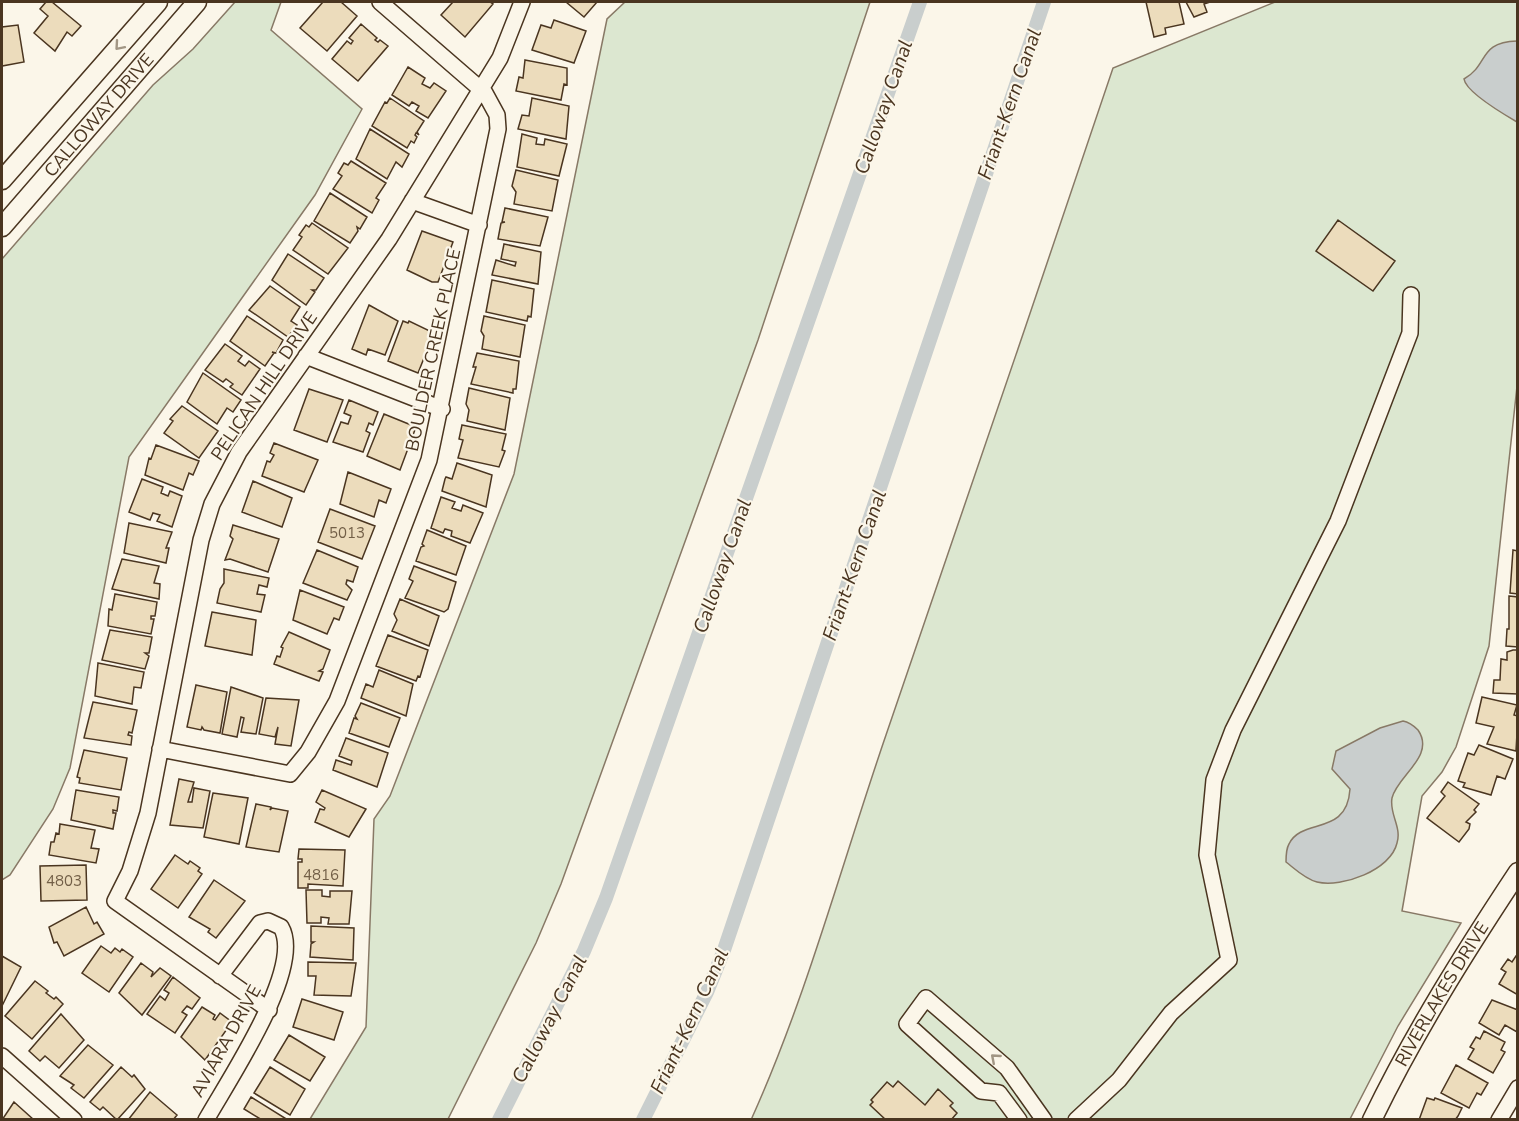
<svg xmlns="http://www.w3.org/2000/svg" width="1519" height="1121" font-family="'Nunito Sans',sans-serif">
	<rect width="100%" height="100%" fill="#fbf6e9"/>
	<!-- green -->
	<path fill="#dce7d0" stroke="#887966" stroke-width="1.5" d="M235 2H281L271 30 362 109 315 195 129 457 70 768 53 809 10 875 2 880V259L153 85 193 49Z
		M625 2H870L758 340 561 884 536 943 448 1119H310L366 1027 374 819 390 796 514 474 607 19Z
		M1275 2H1517L1518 377 1489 646 1456 747 1442 772 1422 796 1402 911 1461 923 1398 1026 1350 1119 751 1120C807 996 842 863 886 735 961 512 1039 291 1113 68Z"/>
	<!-- water -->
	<path fill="#c9cecd" stroke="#887966" stroke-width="1.5" d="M1517 41H1518L1517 122C1505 115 1466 92 1464 79 1489 65 1478 42 1517 41Z
		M1403 721C1409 722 1413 725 1418 730 1436 756 1397 776 1392 798 1389 814 1402 827 1397 843 1391 870 1342 888 1317 882 1305 879 1295 869 1286 862 1286 856 1286 849 1289 844 1302 817 1347 837 1350 789L1332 769 1336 751 1380 728Z"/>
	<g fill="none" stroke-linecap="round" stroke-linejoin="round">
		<!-- canal -->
		<path stroke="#c9cecd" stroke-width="14" d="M499 1120 584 951 606 898 920 2
			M643 1120 707 992 724 950 1044 2"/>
	</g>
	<!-- building -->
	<path fill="#ecdcbc" stroke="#4a3520" stroke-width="1.5" d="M46 2H52L81 26 72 36 67 32 55 51 34 33 48 16 40 9Z
		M323 2H341L357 16 327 51 300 28Z
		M453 2H490L493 4 465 37 441 15Z
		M566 2H597L584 17Z
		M1146 2H1179L1184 24 1165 28 1166 34 1154 37Z
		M1186 2H1210L1204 4 1207 12 1194 17Z
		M554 20 586 31 574 63 532 50 541 25 551 28Z
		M361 24 377 38 375 40 378 42 380 40 388 46 358 81 332 59 347 41 351 44 353 41 349 38Z
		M18 25 24 62 2 66V27Z
		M525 60 567 68V85L564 84 561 100 516 91 519 77 523 78Z
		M408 67 425 78 422 84 430 88 434 83 446 91 428 118 416 111 419 106 412 102 409 106 392 95Z
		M390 98 424 121 417 132 419 135 416 133 415 135 417 137 414 143 411 141 407 148 372 126 385 102 387 103Z
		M532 98 569 106 566 139 518 129 522 115 529 116Z
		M370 129 409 154 402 167 396 162 387 179 356 159Z
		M522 134 537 138 536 144 544 145 545 139 567 144 559 176 517 167Z
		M351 161 386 183 376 198 379 200 372 213 333 189 342 176 338 173 344 163 348 165Z
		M516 170 558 180 552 211 514 204 516 192 512 186Z
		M330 193 367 217 360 229 357 227 358 231 350 243 314 221Z
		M505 208 548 217 540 246 498 239 501 223 505 222H502Z
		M1338 220 1395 261 1373 291 1316 251Z
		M312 223 348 248 328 274 293 250 302 237 299 235 306 225 309 227Z
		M422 231 453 242 438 282H432L407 270Z
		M504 244 541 252 538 284 492 275 496 260 515 266 516 262 501 259Z
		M288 254 324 278 316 290H312L315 292 306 305 272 280Z
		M492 280 534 289 531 317 528 316 527 321 486 312Z
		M270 286 300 307 291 321 297 325 288 337 249 310Z
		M369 305 398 321 385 355 368 349 366 355 352 349Z
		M247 316 283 340 276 353 272 352 274 353 265 366 230 341Z
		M484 316 525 325 520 357 482 349 484 336 481 331Z
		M403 321 408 323 409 321 434 333 418 373 388 361Z
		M225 344 242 356 238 361 245 366 249 361 260 369 242 395 230 387 233 384 226 379 223 382 205 370Z
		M477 353 519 361 516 389H513V393L471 384 476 367H473Z
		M203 373 241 400 233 412 227 408 217 424 187 402Z
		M469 388 510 398 505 430 467 421 469 410 466 404Z
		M309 389 343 400 327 442 294 430Z
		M349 400 378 412 373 425 369 423 366 431 370 433 363 452 333 442 341 422 348 424 351 416 344 413Z
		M182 406 218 431 199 458 164 433 173 421 170 419Z
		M384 414 416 427 400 470 367 456Z
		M462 425 506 434 502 450 505 451 499 467 458 458 463 440 459 439Z
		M274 443 318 460 304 492 262 476 267 461 270 462 274 455 270 453Z
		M156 445 199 461 193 475 189 473 183 490 145 475 149 458 151 459Z
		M457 463 492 475 486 507 442 491 445 479 446 477 452 479Z
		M348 472 391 489 386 503 379 500 374 517 340 504Z
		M142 479 163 487 161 493 168 496 170 491 182 496 172 527 157 521 160 515 153 513 150 520 129 512Z
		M253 481 292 498 282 527 242 512Z
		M441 497 455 502 452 508 461 511 463 505 483 513 470 543 451 536 452 531 445 529 443 533 431 528Z
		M330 509 375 526 362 559 318 542Z
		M129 523 172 532 166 548H169L166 563 124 553Z
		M233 525 279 539 268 572 230 559 225 560 233 539 230 536Z
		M427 530 466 546 456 575 416 561 421 547 424 546 422 544Z
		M317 550 358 567 353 582 347 580 346 584 352 590 347 600 303 583Z
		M1513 550 1518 551V594L1510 593Z
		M122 559 159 566 154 583 160 584 159 599 112 589Z
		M414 566 456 582 448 609 444 612 405 598 413 581 409 579Z
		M224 569 269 578 267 587 259 585 257 594 265 595 261 612 217 603 220 589 224 583Z
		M300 590 344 607 339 620 334 618 327 634 293 620Z
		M115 594 157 602 155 616H151V619H154L151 634 108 626 109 609 112 610Z
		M1509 596 1518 597V647L1506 646 1507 629H1509Z
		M400 599 439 616 429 646 392 631 397 620 394 614Z
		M212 612 256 620 252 655 205 646Z
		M110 630 152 637 149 653H145L149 656 145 669 102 660Z
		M289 632 330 650 323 669 319 671 323 672 319 681 274 664 277 656 280 657 283 648 281 647Z
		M388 635 428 650 420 677 418 676 416 681 376 666Z
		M1513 650H1518V694L1493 693 1494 680H1500L1501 659 1507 660V652Z
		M98 663 144 672 141 688 134 687 132 704 95 696Z
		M379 670 413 684 406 716 361 698 366 684 373 687Z
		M196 685 227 692 220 733 204 730 202 727 201 730 187 727Z
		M231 687 263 698 256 734 241 732 244 718 241 717 237 737 222 734Z
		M1482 697 1517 705 1514 715 1518 716 1516 751 1487 744 1494 727 1476 723Z
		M266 698 299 700 291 746 275 744 278 727 275 737 259 734Z
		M93 702 137 710 132 733 129 732 128 735 132 736 131 745 84 738Z
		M361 703 400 718 389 747 349 733 354 718 357 719 355 716Z
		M346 738 388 753 377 787 333 770 336 760 351 765 352 761 339 756Z
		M1479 745 1513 759 1505 779 1497 776 1491 795 1463 787 1465 783 1458 781 1468 753 1474 755Z
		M84 750 127 758 121 790 79 783 80 778 77 777Z
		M179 779 194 782 188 802H192L194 788 210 791 203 828 170 825Z
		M1448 782 1479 804 1474 810 1476 812 1466 822 1470 824 1469 829 1459 842 1427 818 1445 796 1441 792Z
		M76 790 119 797 117 811 113 810V813H116L113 829 71 820Z
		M322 790 366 809 349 837 315 822 320 809 324 810 325 808 316 802Z
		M213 793 248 798 239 844 204 837Z
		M256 804 271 807 270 810 272 808 288 811 279 852 246 847Z
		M60 824 95 830 91 848 99 849 96 863 49 855 51 842H54L56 833 59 834Z
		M299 849 345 850 343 886 308 884V888H298V862H302V859H298Z
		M175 855 188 864 190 861 200 868 198 871 202 874 178 908 151 889Z
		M86 865 87 900 41 901 40 866Z
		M214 880 245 901 216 938 208 932 210 929 189 917Z
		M306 890H322V896L330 897V891H352L349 924H328L329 918 321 917V923H307Z
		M86 907 94 924 97 922 104 934 64 956 57 942 54 943 49 927Z
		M311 926 354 928 353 960 310 957 311 944 314 942H311Z
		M101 946 111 953 115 948 120 952 122 949 133 957 109 992 82 973Z
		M2 956 21 967 2 1006Z
		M1516 956 1518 957V995L1499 984 1506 972 1501 969 1508 959 1512 962Z
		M308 962 356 963 351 996 314 995 316 976H308Z
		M141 963 153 972 151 977 160 968 171 976 142 1015 119 993Z
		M173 977 200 998 192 1009 187 1006 182 1012 187 1015 175 1033 147 1014 160 996 165 1000 169 993 164 990Z
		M35 981 48 991 46 993 54 999 56 997 63 1004 32 1039 5 1016Z
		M302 999 343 1012 334 1040 293 1027Z
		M1492 1000 1518 1010 1517 1032 1505 1025 1499 1035 1479 1023Z
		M202 1007 215 1015 213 1019 215 1020 220 1013 232 1022 205 1060 181 1037Z
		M61 1014 84 1040 59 1068 45 1056 40 1061 29 1051Z
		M1484 1031 1505 1042 1501 1050 1505 1052 1493 1073 1468 1059 1474 1049 1470 1047 1476 1037 1480 1039Z
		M289 1035 325 1057 310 1081 274 1060Z
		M88 1045 113 1065 84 1098 71 1088 74 1085 60 1076Z
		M1456 1065 1488 1083 1481 1095 1477 1093 1469 1108 1441 1093Z
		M121 1067 132 1077 134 1075 145 1089 117 1120 103 1107 100 1110 90 1102Z
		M270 1067 305 1089 290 1115 254 1093Z
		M898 1081 925 1105 938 1089 953 1103 950 1106 957 1113 951 1120H886L870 1105 873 1102 871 1100 887 1082 893 1087Z
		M150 1092 177 1115 173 1120H128Z
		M251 1097 288 1120H262L244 1109Z
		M1427 1098 1434 1100 1435 1098 1462 1108 1458 1116 1455 1120H1419Z
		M14 1102 34 1120H2Z"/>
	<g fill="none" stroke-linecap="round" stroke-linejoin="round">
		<defs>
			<path id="minor" d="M412 201 479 225
				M306 356 442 409
				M160 749 290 774 308 752 337 701 429 460 498 129 497 115 485 93 380 2
				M269 1010 115 901 130 871 148 813 201 540 212 504 239 452 389 239 500 58 522 2
				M2 1056 74 1120
				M206 1120C227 1082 305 968 281 927L268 921 260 923 220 976
				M1019 1120 999 1093 981 1091 907 1024 926 998 1007 1068 1044 1120
				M1076 1120 1119 1080 1171 1013 1229 960 1207 855 1214 780 1233 730 1338 521 1410 333 1411 295
				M1499 1120 1518 1088"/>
			<g id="major">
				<path d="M2 180 158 2"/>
				<path id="s1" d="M2 227 197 2"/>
				<path id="s2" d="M1372 1120C1414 1033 1465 952 1518 872"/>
			</g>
		</defs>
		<!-- minor casing -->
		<use href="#minor" stroke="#4a3520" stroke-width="18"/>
		<!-- major casing -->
		<use href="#major" stroke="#4a3520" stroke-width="21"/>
		<!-- minor -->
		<use href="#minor" stroke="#fbf6e9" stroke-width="15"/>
		<!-- major -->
		<use href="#major" stroke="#fbf6e9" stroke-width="18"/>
	</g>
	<!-- one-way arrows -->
	<defs><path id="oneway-chevron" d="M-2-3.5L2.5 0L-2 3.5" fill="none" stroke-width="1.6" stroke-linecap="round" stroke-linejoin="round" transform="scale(1.5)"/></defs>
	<g stroke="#a29684">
		<use href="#oneway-chevron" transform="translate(119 46) rotate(131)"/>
		<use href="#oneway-chevron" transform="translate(995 1058) rotate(-139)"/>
	</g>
	<g text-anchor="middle" stroke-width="4.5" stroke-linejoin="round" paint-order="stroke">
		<!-- number labels -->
		<g font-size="15" fill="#725f47">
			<text x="347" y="538">5013</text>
			<text x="321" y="880">4816</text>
			<text x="64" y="886">4803</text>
		</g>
		<!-- street labels -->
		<g font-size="18" fill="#4a3520" stroke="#fbf6e9">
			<text dy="6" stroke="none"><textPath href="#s1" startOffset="148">CALLOWAY DRIVE</textPath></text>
			<text transform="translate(433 350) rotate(-78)" y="6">BOULDER CREEK PLACE</text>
			<text transform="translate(264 386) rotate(-56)" y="6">PELICAN HILL DRIVE</text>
			<text dy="6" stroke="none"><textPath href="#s2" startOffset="144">RIVERLAKES DRIVE</textPath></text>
			<text transform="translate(226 1041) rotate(-61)" y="6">AVIARA DRIVE</text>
		</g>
		<!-- water labels -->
		<g font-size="20" font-style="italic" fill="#4a3520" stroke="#fbf6e9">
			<text transform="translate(1009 104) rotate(-71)" y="7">Friant-Kern Canal</text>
			<text transform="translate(883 107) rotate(-71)" y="7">Calloway Canal</text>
			<text transform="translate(854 565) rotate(-71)" y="7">Friant-Kern Canal</text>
			<text transform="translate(722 566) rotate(-71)" y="7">Calloway Canal</text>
			<text transform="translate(549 1019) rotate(-63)" y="7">Calloway Canal</text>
			<text transform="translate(689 1021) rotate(-65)" y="7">Friant-Kern Canal</text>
		</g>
	</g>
	<!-- border -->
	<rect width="1519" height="1121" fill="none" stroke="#4a3520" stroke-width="6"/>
</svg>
